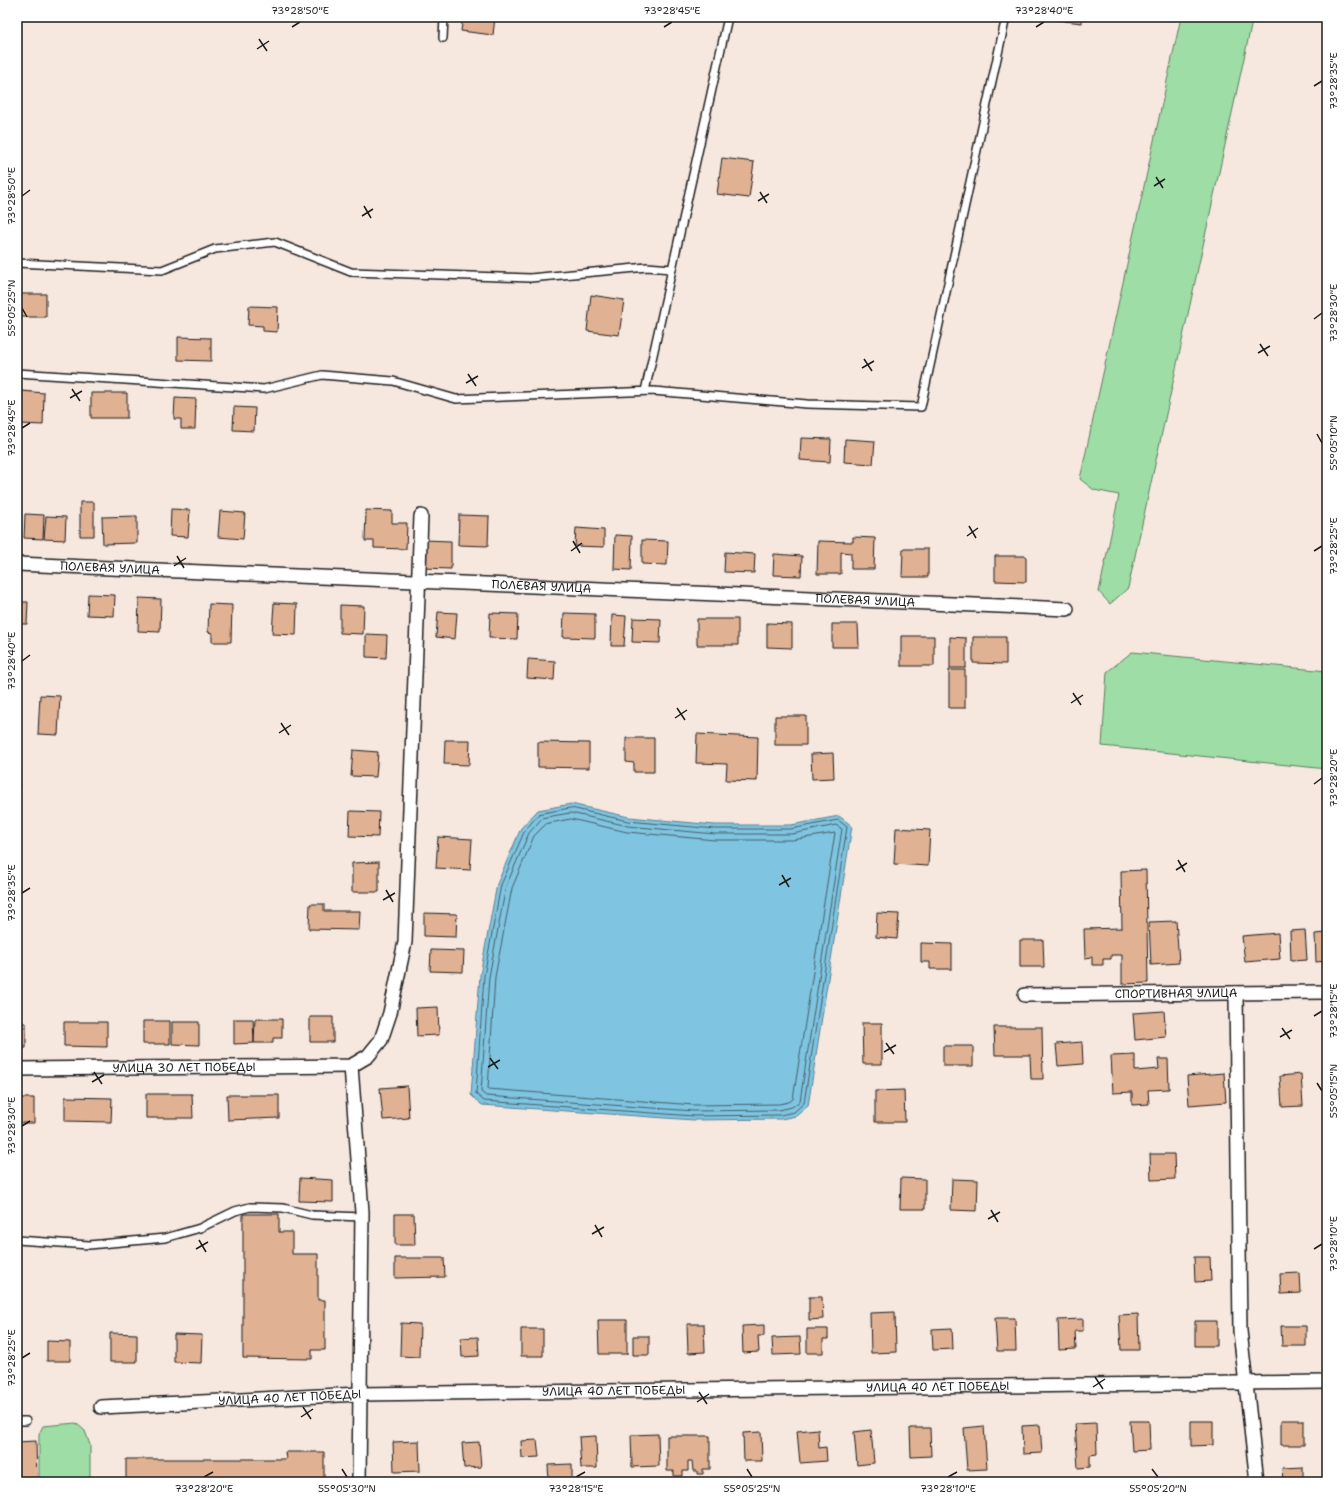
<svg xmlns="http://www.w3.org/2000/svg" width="1344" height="1499" font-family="'Shantell Sans',sans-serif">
	<rect width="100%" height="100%" fill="#f6e8df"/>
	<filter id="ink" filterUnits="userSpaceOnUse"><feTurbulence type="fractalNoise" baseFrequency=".025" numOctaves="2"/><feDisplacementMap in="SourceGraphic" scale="8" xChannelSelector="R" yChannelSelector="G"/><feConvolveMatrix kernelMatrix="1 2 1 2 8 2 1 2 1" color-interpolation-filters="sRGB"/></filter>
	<g filter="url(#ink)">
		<!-- green -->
		<path fill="#9edda6" stroke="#5d7c61" d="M1181 17H1253L1128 588 1110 604 1099 592 1119 495 1094 490 1080 479Z
			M1132 652 1327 671V769L1102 746 1107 672Z
			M76 1423 85 1431 90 1445V1482H39V1434L43 1426Z"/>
		<!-- water -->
		<path fill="#7fc4e0" stroke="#578192" d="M571 804 629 817 715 825H791L839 816 852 826 808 1106 796 1116 781 1119 694 1120 482 1105 471 1095 480 975 497 884 521 828 538 810Z"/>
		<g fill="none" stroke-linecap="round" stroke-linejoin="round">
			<!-- shore -->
			<path stroke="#445f6a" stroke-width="1" d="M571 808 628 821 715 829H791L838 820 847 827 804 1103 794 1112 780 1115 694 1116 484 1101 476 1094 484 976 501 885 525 830 539 814Z
				M571 813 628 826 715 834H792L836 825 842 829 800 1101 792 1107 779 1110 694 1111 486 1096 481 1092 489 977 506 886 529 833 542 818Z
				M571 819 627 832 715 840H792L835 833 793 1099 789 1102 779 1104 694 1105 488 1089 495 977 512 888 534 836 546 824Z"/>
		</g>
		<!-- building -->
		<path fill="#e1b193" stroke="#1c1c1c" d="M463 17H495L493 35 461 31Z
			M1050 17H1082V23L1049 19Z
			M722 158 754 162 749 198 717 194Z
			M17 294H46V317H17Z
			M591 295 624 300 619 335 587 331Z
			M249 306 278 307 277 332 263 331V326L248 325Z
			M178 337 211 338V361L178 360Z
			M22 391 44 393 43 425 20 424Z
			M91 393H127V418H91Z
			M175 398 196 399 195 429H181V419H174Z
			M234 407 255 408 254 431 233 430Z
			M801 438 831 439 830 462 800 460Z
			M845 439 875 441 873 464 844 462Z
			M80 502H94V536H80Z
			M171 509 190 510 188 537 170 536Z
			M366 510 392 511V523H407L406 549 374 548V541H365Z
			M220 511 245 513 243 539 218 537Z
			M25 514 44 515 43 539 24 538Z
			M459 515 489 516 488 546 458 545Z
			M46 516 66 517 65 540 44 539Z
			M137 516V543L103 544 102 517Z
			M576 528 604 530V547L575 546Z
			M615 535 632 536 631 570 614 569Z
			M853 537 875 538 874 569H851V553L841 552V574H817L818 541 853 542Z
			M423 540 451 541V569L423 568Z
			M642 540 668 541 667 565 642 564Z
			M903 549H928V577H902Z
			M725 552 755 554 754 573 724 572Z
			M774 554 802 556 801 576 773 575Z
			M995 556H1026V582L995 581Z
			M88 594 115 595 114 616 87 615Z
			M139 598 161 599 160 632 138 631Z
			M17 602H28L27 624H17Z
			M274 603 297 604 296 635 272 634Z
			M209 604 232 605 231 642H212V633L208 632Z
			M340 605 364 606 363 634 340 633Z
			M438 612 457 613 455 639 436 637Z
			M490 613 518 614 517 639 489 638Z
			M564 613 595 614V638L563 637Z
			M612 615 626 616 624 646H611Z
			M633 618 661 619 660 643 632 642Z
			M697 619H738V645H697Z
			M767 623 792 624V648L767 647Z
			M832 624H858L859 647H832Z
			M366 634 387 635 386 658 366 657Z
			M901 636H934V666H901Z
			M950 637 966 638V668H950Z
			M973 637H1006V664L973 663Z
			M528 659 555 661 554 680 527 678Z
			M949 670H965V708H949Z
			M40 695 60 696 58 735 38 734Z
			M775 716H806V745H775Z
			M697 734 758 737 757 781 726 780 727 764 696 763Z
			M626 738H654V772H634V763L626 762Z
			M445 740H470L469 765 444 764Z
			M538 742 589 743V768L538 767Z
			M17 747H21L19 794H17Z
			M353 750 378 752 376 777 351 776Z
			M833 753 834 778 812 779 811 754Z
			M350 811 379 812 378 837 349 836Z
			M896 828 930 830 928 866 894 864Z
			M438 837 472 839 470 870 436 868Z
			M379 862V892H352V863Z
			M1146 870 1148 983 1122 984V955H1111V959H1103V965H1092V957L1085 958 1084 929 1122 928 1121 871Z
			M310 904H324V911H360L359 930 309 929Z
			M424 913 457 914 456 937 424 936Z
			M877 913 899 914 897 939 876 937Z
			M1176 921 1179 963 1151 965 1149 922Z
			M1305 930 1307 960 1291 961 1290 931Z
			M1278 933 1280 959 1245 962 1242 936Z
			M1327 933V961L1316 962 1315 934Z
			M1020 940H1043L1044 967H1020Z
			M921 943 952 944V969H930V962H921Z
			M431 950 464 951 463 972 430 971Z
			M438 1007 439 1035 417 1036 416 1008Z
			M1164 1011 1166 1037 1135 1040 1133 1013Z
			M310 1017H333V1042H310Z
			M234 1019H253L254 1043 234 1044Z
			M255 1019H282V1038H273V1043H254Z
			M143 1021H170V1044H143Z
			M64 1022H107V1047L64 1046Z
			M172 1022H199V1045L172 1044Z
			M17 1023H26V1048H17Z
			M862 1023H882V1064H863Z
			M994 1027H1042L1043 1079H1031L1030 1055H995Z
			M1082 1042 1083 1064 1058 1066 1056 1044Z
			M943 1046H973V1066H943Z
			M1135 1055V1071L1159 1069 1158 1059H1168L1169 1089 1148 1090 1149 1104 1132 1105V1092L1113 1093 1111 1056Z
			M1224 1073 1226 1102 1189 1105 1187 1076Z
			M1301 1074 1303 1106 1282 1107 1280 1076Z
			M407 1086 409 1118 383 1120 380 1088Z
			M904 1090 905 1122H875V1091Z
			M146 1094H192L193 1118H146Z
			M227 1095H279V1118L228 1120Z
			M65 1097 112 1098 111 1122 65 1121Z
			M17 1098H34V1123H17Z
			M1150 1154H1174L1175 1179 1151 1180Z
			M300 1178 333 1180V1202L299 1201Z
			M901 1178 925 1179V1209H900Z
			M952 1179 978 1180 977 1211 951 1210Z
			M243 1214H279V1232H292V1254H318V1300H325V1350H312V1359L243 1358Z
			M395 1214H414L415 1245H395Z
			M1194 1257H1210L1211 1281 1195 1282Z
			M395 1258H444L445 1277 395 1278Z
			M1300 1273 1301 1293 1281 1294 1280 1274Z
			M809 1297H822L823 1319 809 1320Z
			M895 1312 896 1352 871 1353 870 1313Z
			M1138 1314 1139 1350H1121L1119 1315Z
			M995 1318H1015L1016 1351H997Z
			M1083 1319V1331H1075L1076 1349 1059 1350 1058 1320Z
			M598 1320H627V1354H599Z
			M1195 1321H1217V1346H1195Z
			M401 1323 420 1324 419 1357 400 1356Z
			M687 1324H704L705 1352 688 1353Z
			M764 1325V1336H758L759 1352 743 1353 742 1326Z
			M1281 1326H1306V1346H1282Z
			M952 1328 953 1349 933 1350 932 1329Z
			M521 1329H543V1356H521Z
			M807 1329H828V1339H823V1353H807Z
			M110 1333 137 1334V1362H110Z
			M174 1334 202 1335 201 1363 174 1362Z
			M633 1336H649V1355H633Z
			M478 1337 479 1356 462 1357 461 1338Z
			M800 1337 801 1354 773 1355 772 1338Z
			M47 1341 70 1342V1361H47Z
			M1281 1420H1304V1445H1281Z
			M1130 1421H1149L1150 1450 1132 1451Z
			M1191 1421H1213V1445L1191 1446Z
			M1096 1423 1097 1454 1090 1455V1467L1078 1468 1075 1424Z
			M1040 1425 1042 1453 1023 1454 1022 1426Z
			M984 1426 987 1469 967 1470 964 1428Z
			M910 1428H930L931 1456 911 1457Z
			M818 1429 819 1448 826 1447 827 1461 800 1463 797 1431Z
			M871 1430 874 1463 857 1465 854 1432Z
			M761 1432 762 1461H744L743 1433Z
			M658 1434 659 1466 632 1467 631 1435Z
			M596 1436 597 1468H581L579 1437Z
			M667 1436H710V1469H703V1474H697V1471H693L692 1461H688V1471H683V1476H674V1471H667Z
			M537 1440 539 1457 522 1458 521 1441Z
			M36 1441 37 1482H17V1442Z
			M419 1441 420 1471 394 1472 393 1442Z
			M479 1442 481 1467 464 1468 462 1443Z
			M285 1452H324V1482H126V1459H286Z
			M572 1464V1482H549L548 1465Z
			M1303 1467V1482H1283L1282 1468Z"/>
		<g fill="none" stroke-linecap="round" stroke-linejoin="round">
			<defs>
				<path id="service" d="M443 38 444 17
					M17 263 162 270 215 249 275 242 351 272 530 278 647 267 672 269
					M17 373 264 389 322 375 393 381 456 399 653 391 807 404 921 407 1006 17
					M645 391 728 17
					M17 1240 89 1245 165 1238 200 1228 235 1211 250 1207 283 1208 312 1215 362 1217
					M17 1421H26"/>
				<g id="minor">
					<path id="s1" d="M17 564 1067 609"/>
					<path d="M1236 993 1240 1331 1257 1482"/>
					<path id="s2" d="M1025 995 1327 992"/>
					<path d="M351 1066 362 1212 359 1482"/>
					<path id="s3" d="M17 1069 351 1066 368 1056 381 1040 390 1013 405 942 421 516"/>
					<path id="s4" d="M101 1407 359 1394 1327 1382"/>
				</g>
			</defs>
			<!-- service casing -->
			<use href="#service" stroke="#1c1c1c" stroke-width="10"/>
			<!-- minor casing -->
			<use href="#minor" stroke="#1c1c1c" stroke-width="16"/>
			<!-- service -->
			<use href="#service" stroke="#fff" stroke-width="7"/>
			<!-- minor -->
			<use href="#minor" stroke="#fff" stroke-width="13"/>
		</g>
	</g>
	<!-- ticks -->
	<path fill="none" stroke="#1c1c1c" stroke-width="1.5" d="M292 27 300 22M664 27 672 22M1036 27 1044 22M259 39 267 51M257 49 269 41M1314 86 1322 81M1156 177 1163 188M1154 186 1165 179M760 192 767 203M22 196 30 190M758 201 769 194M364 206 371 218M362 216 373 209M22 308 27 317M1314 319 1322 313M1260 344 1268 356M1258 353 1270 346M864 359 872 371M862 368 874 361M468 374 476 386M466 383 478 376M72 389 80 401M70 398 82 391M22 428 30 423M1317 434 1322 443M969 526 976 538M967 536 978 528M573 541 580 553M571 551 582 543M1314 551 1322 546M177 556 184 568M174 566 186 558M22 661 30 655M1073 693 1081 705M1071 703 1083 695M677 708 685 720M675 718 687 710M281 723 289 735M279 733 291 725M1314 784 1322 778M1178 860 1185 872M1176 870 1187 863M782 875 789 887M779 885 791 878M386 890 393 902M22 893 30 888M383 900 395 893M1314 1016 1322 1011M1282 1028 1290 1039M1280 1037 1292 1030M886 1043 894 1054M884 1052 896 1045M490 1058 498 1069M488 1067 500 1060M94 1072 102 1084M92 1082 104 1075M1317 1083 1322 1091M22 1126 30 1121M991 1210 998 1222M988 1219 1000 1212M595 1225 602 1237M592 1234 604 1227M199 1240 206 1252M196 1249 208 1242M1314 1249 1322 1244M22 1358 30 1353M1095 1377 1103 1389M1093 1387 1105 1379M699 1392 707 1404M697 1402 709 1394M303 1407 311 1419M301 1417 313 1409M342 1469 347 1477M747 1469 752 1477M1152 1469 1158 1477M204 1477 213 1472M576 1477 585 1472M948 1477 957 1472"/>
	<g text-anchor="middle" stroke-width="3" stroke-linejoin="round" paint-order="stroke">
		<!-- street labels -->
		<g font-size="12" fill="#1c1c1c" stroke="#fff">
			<text dy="4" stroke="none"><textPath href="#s1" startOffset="93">ПОЛЕВАЯ УЛИЦА</textPath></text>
			<text dy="4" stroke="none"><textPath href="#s1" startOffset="525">ПОЛЕВАЯ УЛИЦА</textPath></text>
			<text dy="4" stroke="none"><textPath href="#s1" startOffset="849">ПОЛЕВАЯ УЛИЦА</textPath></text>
			<text dy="4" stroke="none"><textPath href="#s2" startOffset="151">СПОРТИВНАЯ УЛИЦА</textPath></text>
			<text dy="4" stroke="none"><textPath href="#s3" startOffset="167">УЛИЦА 30 ЛЕТ ПОБЕДЫ</textPath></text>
			<text dy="4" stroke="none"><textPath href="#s4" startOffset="837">УЛИЦА 40 ЛЕТ ПОБЕДЫ</textPath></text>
			<text dy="4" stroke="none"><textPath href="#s4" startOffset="513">УЛИЦА 40 ЛЕТ ПОБЕДЫ</textPath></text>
			<text dy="4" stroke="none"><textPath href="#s4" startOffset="189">УЛИЦА 40 ЛЕТ ПОБЕДЫ</textPath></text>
		</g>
	</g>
	<!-- margin -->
	<rect width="1344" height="1499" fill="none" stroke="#fff" stroke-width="44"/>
	<rect x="22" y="22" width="1300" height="1455" fill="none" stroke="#1c1c1c" stroke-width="1.5"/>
	<g font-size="10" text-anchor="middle" fill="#1c1c1c">
		<text x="300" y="14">73°28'50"E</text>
		<text x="672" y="14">73°28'45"E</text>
		<text x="1044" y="14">73°28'40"E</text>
		<text transform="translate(1333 81) rotate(-90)" y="4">73°28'35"E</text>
		<text transform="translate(11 196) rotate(-90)" y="4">73°28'50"E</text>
		<text transform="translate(11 308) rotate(-90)" y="4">55°05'25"N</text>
		<text transform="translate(1333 313) rotate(-90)" y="4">73°28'30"E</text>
		<text transform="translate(11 428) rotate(-90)" y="4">73°28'45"E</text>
		<text transform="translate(1333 443) rotate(-90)" y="4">55°05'10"N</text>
		<text transform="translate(1333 546) rotate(-90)" y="4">73°28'25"E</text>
		<text transform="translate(11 661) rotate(-90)" y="4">73°28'40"E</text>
		<text transform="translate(1333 778) rotate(-90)" y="4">73°28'20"E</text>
		<text transform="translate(11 893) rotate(-90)" y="4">73°28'35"E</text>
		<text transform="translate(1333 1011) rotate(-90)" y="4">73°28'15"E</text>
		<text transform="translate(1333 1091) rotate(-90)" y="4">55°05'15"N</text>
		<text transform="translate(11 1126) rotate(-90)" y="4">73°28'30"E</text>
		<text transform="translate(1333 1244) rotate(-90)" y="4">73°28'10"E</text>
		<text transform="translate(11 1358) rotate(-90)" y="4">73°28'25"E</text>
		<text x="204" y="1492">73°28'20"E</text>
		<text x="347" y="1492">55°05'30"N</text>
		<text x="576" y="1492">73°28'15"E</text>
		<text x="752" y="1492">55°05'25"N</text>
		<text x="948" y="1492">73°28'10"E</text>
		<text x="1158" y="1492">55°05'20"N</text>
	</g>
</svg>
